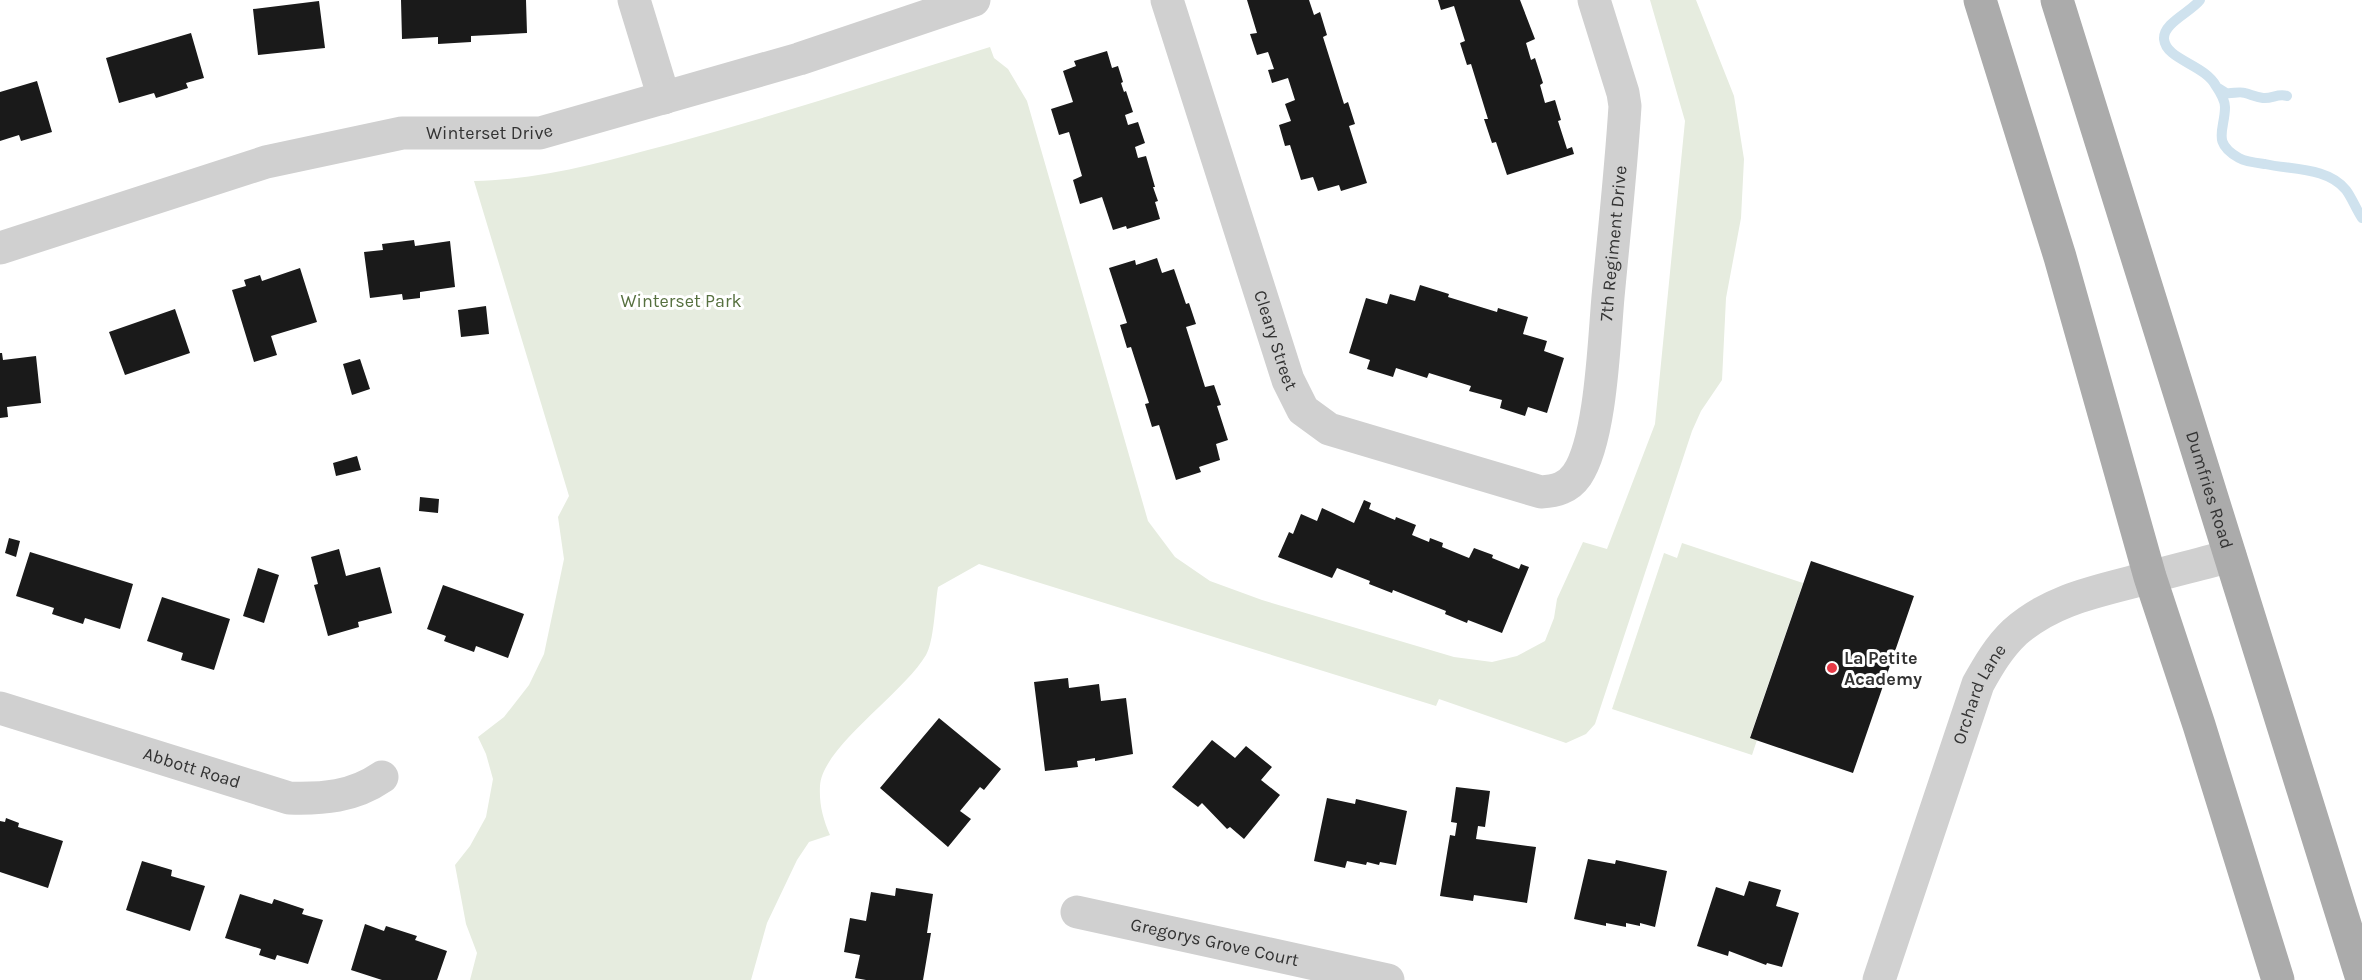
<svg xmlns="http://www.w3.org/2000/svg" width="2362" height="980" font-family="Karla,sans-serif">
	<rect width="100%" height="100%" fill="#fff"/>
	<!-- green -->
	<path fill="#e6ecdf" d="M1650 0H1696L1734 96 1744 159 1741 218 1726 298 1722 380 1701 411 1692 431 1595 724 1586 734 1566 743 1439 699 1436 706 979 564 938 587C935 604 934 642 926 655 903 694 822 747 820 786 819 804 823 819 830 835L809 842 797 860 767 923 751 980H470L477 953 466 924 455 865 470 846 486 817 493 779 486 754 478 737 504 717 529 685 544 654 564 559 558 517 569 496 474 181C546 179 602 162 671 144 778 115 884 80 990 47L994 58 1008 69 1027 101 1148 521 1175 557 1210 581 1262 600 1454 657 1492 662 1517 656 1545 641 1554 618 1557 599 1583 542 1607 549 1655 424 1685 121Z
		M1682 543 1803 583 1750 737 1757 740 1752 755 1612 709 1664 553 1677 558Z"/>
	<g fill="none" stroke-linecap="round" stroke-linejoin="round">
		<!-- stream -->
		<path stroke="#cfe2ee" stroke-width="10" d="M2200 0C2191 12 2163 23 2164 39 2166 60 2204 64 2216 86 2220 92 2225 100 2225 107 2225 130 2211 142 2239 158 2246 162 2257 163 2265 164 2291 170 2328 167 2346 190 2352 198 2356 209 2362 218
			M2218 88 2226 93C2232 94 2239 91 2245 93 2252 95 2256 97 2263 98 2272 99 2278 93 2287 96"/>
	</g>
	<!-- building -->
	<path fill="#1a1a1a" d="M401 0H526L527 33 471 36V42L438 44V37L402 39Z
		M1247 0H1309L1314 15 1320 12 1327 35 1323 37 1344 104 1348 102 1355 124 1349 126 1367 183 1341 191 1339 185 1318 191 1313 177 1301 180 1290 145 1285 146 1279 125 1291 121 1285 104 1295 100 1288 78 1272 83 1268 70 1274 69 1268 52 1257 55 1250 34 1257 33Z
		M1438 0H1520L1535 39 1526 43 1531 60 1535 58 1543 83 1540 85 1545 103 1555 100 1561 120 1558 121 1567 149 1572 147 1574 154 1507 175 1496 142 1492 143 1484 119H1488L1471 64 1467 65 1460 43 1465 41 1454 6 1441 10Z
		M319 1 325 48 258 55 253 9Z
		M191 33 204 78 186 83 188 88 156 98 154 93 119 103 106 58Z
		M1107 51 1112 68 1118 66 1123 82 1121 83 1124 92 1126 91 1133 112 1125 115 1128 125 1138 122 1145 143 1135 147 1138 158 1146 156 1155 187H1153L1158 201 1155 202 1160 219 1127 229 1126 226 1113 230 1102 197 1080 204 1073 180 1082 176 1069 132 1059 135 1051 109 1073 102 1063 71 1076 66 1074 61Z
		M37 81 52 132 21 141 19 135 0 141V92Z
		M414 240 415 246 450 241 455 287 420 292V298L403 300 402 294 370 298 364 252 383 250 382 244Z
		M1157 258 1162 273 1174 269 1186 304 1189 303 1196 324 1186 327 1205 387 1214 385 1221 405 1217 406 1228 440 1216 444 1220 460 1199 467 1201 472 1176 480 1159 425 1152 427 1145 404 1149 403 1131 347 1127 348 1120 325 1127 323 1109 268 1135 260 1136 265Z
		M300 268 317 322 271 336 277 355 254 362 232 290 246 286 244 280 260 275 262 281Z
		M1420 285 1449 294 1448 297 1497 312 1498 308 1528 317 1523 334 1547 341 1544 351 1564 358 1547 413 1528 407 1525 416 1500 408 1502 400 1469 391 1471 386 1429 373 1427 378 1396 368 1393 377 1367 369 1370 360 1349 353 1366 298 1387 304 1390 294 1415 301Z
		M486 306 489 334 461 337 458 310Z
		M175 309 190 353 125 375 109 332Z
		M0 353H2L3 360 36 356 41 403 7 407 8 417 0 418Z
		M360 359 370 389 352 395 343 364Z
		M357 456 361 470 336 476 333 463Z
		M420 497 439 499 438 513 419 511Z
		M1364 500 1371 503 1369 509 1395 520 1396 517 1416 525 1412 535 1429 542 1430 538 1443 543 1442 547 1469 558 1474 548 1493 555 1492 558 1519 569 1521 564 1529 567 1502 633 1468 620 1467 623 1445 614 1446 611 1393 590 1392 593 1369 584 1370 581 1337 568 1332 578 1278 557 1289 532 1293 534 1301 514 1317 521 1322 508 1354 523Z
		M9 538 20 541 16 557 5 553Z
		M339 549 346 576 380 567 392 613 358 622 359 627 328 636 314 585 318 584 311 557Z
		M30 552 133 584 120 629 85 618 83 624 52 614 54 608 16 596Z
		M1811 561 1914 596 1853 773 1750 738Z
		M258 568 279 575 264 623 243 616Z
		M443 585 524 614 508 658 476 646 474 652 444 641 446 636 427 629Z
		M162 597 230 619 214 670 181 660 183 653 147 641Z
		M1068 678 1069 688 1099 684 1101 701 1126 698 1133 754 1095 761V758L1077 761 1078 767 1045 771 1034 682Z
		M939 718 1001 769 984 790 980 787 960 811 971 819 948 847 880 788Z
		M1212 740 1235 758 1246 746 1272 767 1261 780 1280 795 1244 839 1230 827 1227 829 1202 803 1198 807 1172 787Z
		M1456 787 1490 791 1485 827 1478 826 1476 839 1536 847 1527 903 1474 895 1473 901 1440 896 1450 835 1455 836 1457 823 1451 822Z
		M1327 798 1355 804 1356 799 1407 811 1396 865 1380 862 1379 865 1367 862 1366 865 1347 861 1345 868 1314 861Z
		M6 818 19 823 18 827 63 841 48 888 0 872V821L5 822Z
		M1588 859 1615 864 1616 860 1667 871 1655 927 1640 923V926L1626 923V927L1606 923V926L1574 919Z
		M142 861 172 870 171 876 205 886 190 931 126 910Z
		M1749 881 1781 890 1776 906 1799 913 1782 967 1767 963 1766 965 1729 951 1728 956 1697 946 1716 887 1744 896Z
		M896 888 933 894 927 933H931L923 980H866L855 978 860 955 844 952 850 918 866 921 871 892 895 896Z
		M240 894 272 904 274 899 304 909 302 914 323 920 308 964 277 955 275 960 259 955 261 949 225 938Z
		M365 924 384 931 386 926 417 936 415 940 447 951 437 980H382L351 970Z"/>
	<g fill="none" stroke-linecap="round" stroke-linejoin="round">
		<!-- minor -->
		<g stroke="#d0d0d0" stroke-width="33">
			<path d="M634 0 664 98"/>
			<path id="s1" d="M1167 0 1288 380 1303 410 1329 429 1541 492C1556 491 1568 488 1577 475 1601 440 1604 341 1608 297 1614 233 1621 170 1625 106L1623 93 1594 0"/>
			<path id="s2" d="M0 248 266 162 402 133H540L799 59 974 0"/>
			<path id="s3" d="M0 708 289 798C323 799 353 797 382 777"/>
			<path id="s4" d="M1077 912 1388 980"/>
			<path id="s5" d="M1879 980 1978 684C1988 666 1999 647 2015 632 2049 602 2089 593 2132 582 2164 573 2197 565 2230 556"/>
		</g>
		<!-- major -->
		<g stroke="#ababab" stroke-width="33">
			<path d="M1980 0 2060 257 2150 577 2199 725 2278 980"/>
			<path id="s6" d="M2057 0 2362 979"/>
		</g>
	</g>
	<!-- markers -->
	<circle fill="#e63946" stroke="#fff" stroke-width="2" cx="1832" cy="668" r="6"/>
	<g text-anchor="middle" stroke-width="6" stroke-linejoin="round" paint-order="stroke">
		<!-- street labels -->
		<g font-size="18" fill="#333" stroke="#fff">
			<text dy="6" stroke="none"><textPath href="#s2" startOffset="506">Winterset Drive</textPath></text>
			<text dy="6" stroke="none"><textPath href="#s1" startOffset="963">7th Regiment Drive</textPath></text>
			<text dy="6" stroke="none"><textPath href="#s1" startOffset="357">Cleary Street</textPath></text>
			<text dy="6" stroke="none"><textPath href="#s6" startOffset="513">Dumfries Road</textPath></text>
			<text dy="6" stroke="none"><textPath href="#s5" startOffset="303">Orchard Lane</textPath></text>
			<text dy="6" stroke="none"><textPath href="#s3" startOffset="201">Abbott Road</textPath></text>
			<text dy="6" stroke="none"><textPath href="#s4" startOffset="141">Gregorys Grove Court</textPath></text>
		</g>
		<!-- park labels -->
		<g font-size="18" fill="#56703f" stroke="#fff">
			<text x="681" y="307">Winterset Park</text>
		</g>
		<!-- poi labels -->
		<g font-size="18" font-weight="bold" fill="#333" stroke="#fff" text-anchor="start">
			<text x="1844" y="664">La Petite<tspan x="1844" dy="21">Academy</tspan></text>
		</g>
	</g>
</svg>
